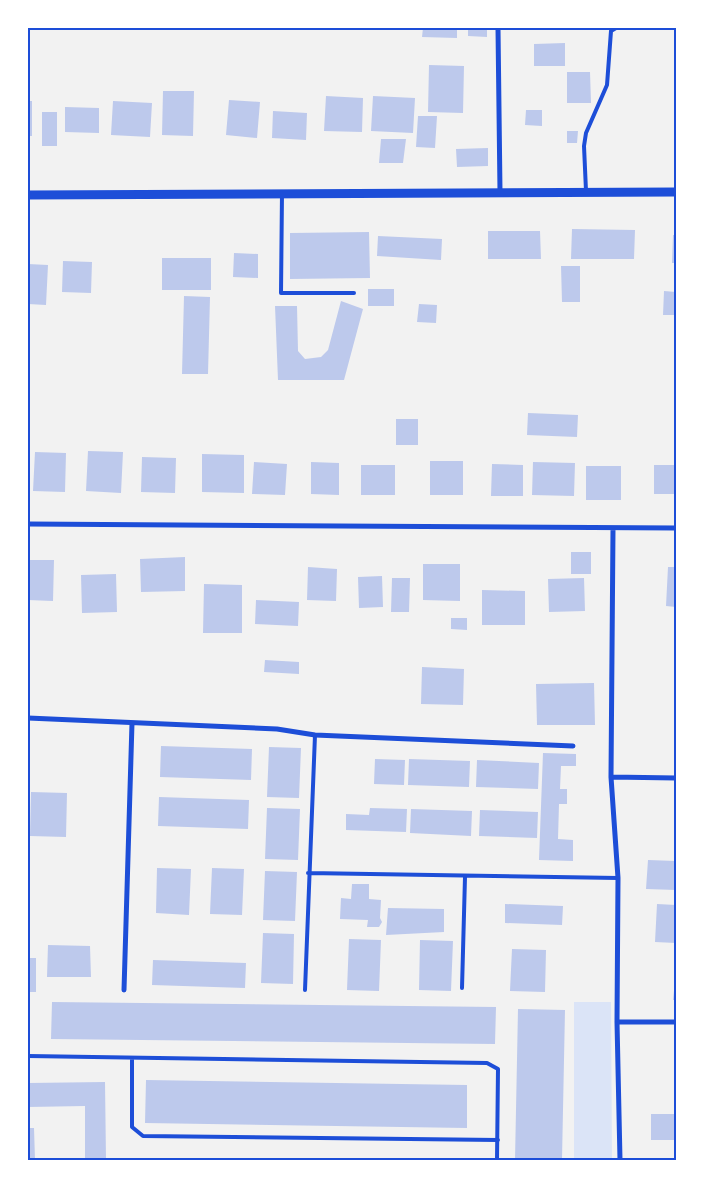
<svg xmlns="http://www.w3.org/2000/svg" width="704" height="1188" font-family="Commissioner,sans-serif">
	<rect width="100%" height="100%" fill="#f2f2f2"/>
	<!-- green -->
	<path fill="#dbe4f7" d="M574 1002H611L612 1160H574Z"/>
	<!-- building -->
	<path fill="#bdc9ec" d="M423 28H457V38L422 37Z
		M468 28H487V37L468 36Z
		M565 43V66H534V44Z
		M429 65 464 66 463 113 428 112Z
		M567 72H590L591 103H567Z
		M163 91H194L193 136 162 135Z
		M326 96 363 98 362 132 324 131Z
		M373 96 415 98 413 133 371 131Z
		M229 100 260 102 257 138 226 135Z
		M28 101H32V136H28Z
		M113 101 152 103 150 137 111 135Z
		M65 107 99 108V133L65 132Z
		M526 110H542V126L525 125Z
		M273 111 307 113 306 140 272 138Z
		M42 112H57V146H42Z
		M418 116H437L435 148 416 147Z
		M567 131H578L577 143H567Z
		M381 139H406L403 163H379Z
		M488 148V166L457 167 456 149Z
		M572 229 635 230 634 259H571Z
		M488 231H540L541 259H488Z
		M369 232 370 278 290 279V233Z
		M673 235H676V263H672Z
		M378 236 442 239 441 260 377 256Z
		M234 253 258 254V278L233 277Z
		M162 258H211V290H162Z
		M63 261 92 262 91 293 62 292Z
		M28 264 48 265 46 305 28 304Z
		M561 266H580V302H562Z
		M368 289H394V306H368Z
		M664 291 676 292V315H663Z
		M184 296 210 297 208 374H182Z
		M341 301 363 309 344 380H278L275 306H297L298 351 305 359 321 357 328 350Z
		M419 304 437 305 436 323 417 322Z
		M528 413 578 415 577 437 527 435Z
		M396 419H418V445H396Z
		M88 451 123 452 121 493 86 491Z
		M35 452 66 453 65 492 33 491Z
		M202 454 244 455V493L202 492Z
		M142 457 176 458 175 493 141 492Z
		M430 461H463V495H430Z
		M254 462 287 464 285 495 252 494Z
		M311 462 339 463V495L311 494Z
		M533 462 575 463 574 496 532 495Z
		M492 464 523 465V496H491Z
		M361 465H395V495H361Z
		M654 465H676V494H654Z
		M586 466H621V500H586Z
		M571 552H591V574H571Z
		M185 557V591L141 592 140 559Z
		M28 560H54L53 601 28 600Z
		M423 564H460V601L423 600Z
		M308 567 337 569 336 601 307 600Z
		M668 567H676V607L666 606Z
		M116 574 117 612 82 613 81 575Z
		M382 576 383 607 359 608 358 577Z
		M392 578H410L409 612H391Z
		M584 578 585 611 549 612 548 579Z
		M204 584 242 585V633H203Z
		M482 590 525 591V625H482Z
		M256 600 299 602 298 626 255 624Z
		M451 618H467V630L451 629Z
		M265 660 299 662V674L264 672Z
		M422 667 464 669 463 705 421 704Z
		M594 683 595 725H537L536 684Z
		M161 746 252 749 251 780 160 777Z
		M269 747 301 748 299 798 267 797Z
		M543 753 576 754V766H561L560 789H567V804H559L558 839 573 840V861L539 860Z
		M375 759 405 760 404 785 374 784Z
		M409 759 470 761 469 787 408 785Z
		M477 760 539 763 538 789 476 787Z
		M31 792 67 793 66 837 30 836Z
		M159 797 249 800 248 829 158 826Z
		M267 808 300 809 298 860 265 859Z
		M370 808 407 809 406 832 346 830V814L369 815Z
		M411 809 472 811 471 836 410 833Z
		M480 810 538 812 537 838 479 836Z
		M648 860 676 861V890L646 889Z
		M157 868 191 869 189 915 156 913Z
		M212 868 244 869 242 915 210 914Z
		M265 871 297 872 295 921 263 920Z
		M352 884H369V899L381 900 380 918 382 922 379 927H367L368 920 340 919 341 898 351 899Z
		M505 904 563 906 562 925 505 923Z
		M657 904 676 905V943L655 942Z
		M388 908 444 909V932L386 935Z
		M263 933 294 934 293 984 261 983Z
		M349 939 381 940 379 991 347 990Z
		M420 940 453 941 451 991 419 990Z
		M48 945 90 946 91 977H47Z
		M512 949 546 950 545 992 510 991Z
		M28 958H36V992H28Z
		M153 960 246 963 245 988 152 985Z
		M675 981 676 1000H673Z
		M28 1002H30V1044H28Z
		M52 1002 496 1007 495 1044 51 1039Z
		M518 1009 565 1010 562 1160H515Z
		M146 1080 467 1085V1128L145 1123Z
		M105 1082 106 1160H85V1106L28 1107V1083Z
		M651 1114H676V1140H651Z
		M28 1128H34L35 1160H28Z
		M119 1159H134V1160H119Z"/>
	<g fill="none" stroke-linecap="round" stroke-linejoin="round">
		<!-- service -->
		<path stroke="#1d4ed8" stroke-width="4" d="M586 191 584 146 586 133 607 85 611 31 616 28
			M282 193 281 293H354
			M308 873 618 878
			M462 988 465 877
			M305 990 315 735
			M28 1056 487 1063 498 1069 497 1160
			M132 1058V1127L143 1136 498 1140"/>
		<!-- minor -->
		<path stroke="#1d4ed8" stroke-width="5" d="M498 28 500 192
			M28 524 676 528
			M613 529 611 777 618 878 617 1022 620 1160
			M28 718 277 729 315 735 573 746
			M611 777 676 778
			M124 990 132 723
			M617 1022H676"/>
		<!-- tertiary -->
		<path stroke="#1d4ed8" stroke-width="9" d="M28 195 676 192"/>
	</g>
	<!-- border -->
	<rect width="704" height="1188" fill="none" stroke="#ffffff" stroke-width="58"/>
	<rect x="29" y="29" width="646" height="1130" fill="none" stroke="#1d4ed8" stroke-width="2"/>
</svg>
